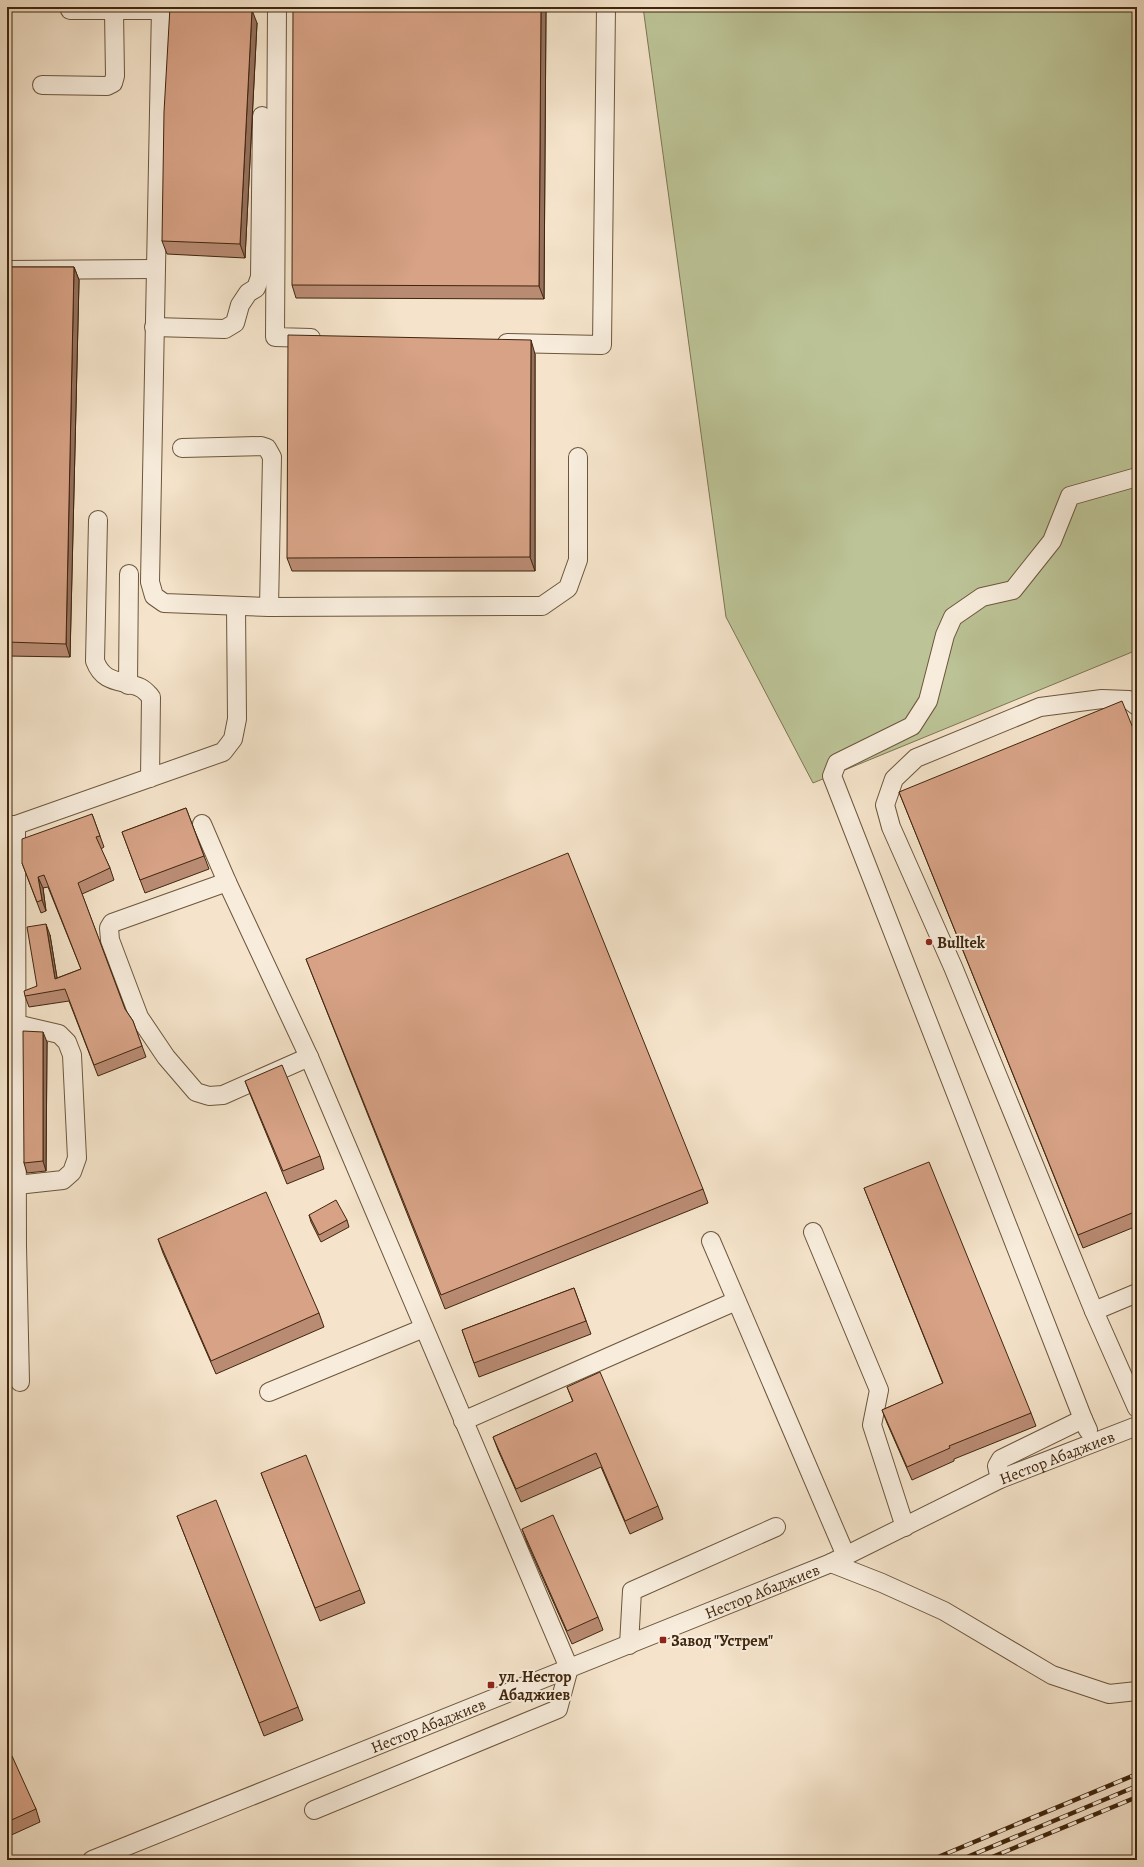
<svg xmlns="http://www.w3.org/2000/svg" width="1144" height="1867" font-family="Alegreya,serif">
	<rect width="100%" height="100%" fill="#f5e4cb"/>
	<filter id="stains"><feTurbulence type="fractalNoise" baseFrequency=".005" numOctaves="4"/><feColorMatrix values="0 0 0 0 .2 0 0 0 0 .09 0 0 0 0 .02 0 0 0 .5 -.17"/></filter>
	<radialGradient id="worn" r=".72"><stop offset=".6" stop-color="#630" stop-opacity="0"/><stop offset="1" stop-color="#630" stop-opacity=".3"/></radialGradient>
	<!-- green -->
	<path fill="#bcc497" stroke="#7e7552" d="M643 7H1137V650L813 783 726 617Z"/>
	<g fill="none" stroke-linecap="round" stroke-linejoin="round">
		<defs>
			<g id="minor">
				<path d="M161 7 150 582 154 596 164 603 269 607 542 606 568 588 578 560V457"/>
				<path d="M277 7 275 337 311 338"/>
				<path d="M70 10H161"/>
				<path d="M42 85 107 86 113 83 115 76 114 11"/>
				<path d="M7 270 155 269"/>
				<path d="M154 327 225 329 235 323 240 305 248 293 256 288 260 277 262 116"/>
				<path d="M507 343 602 345 606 7"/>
				<path d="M182 448 261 446 267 448 272 457 269 607"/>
				<path d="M98 520 95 661C104 685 122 679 141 688 145 690 148 694 151 697L150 778"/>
				<path d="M128 685 129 574"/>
				<path d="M1137 706 1129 700 1102 699 1040 707 916 758 894 779 885 805 891 827 953 967 1094 1311 1137 1408"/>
				<path d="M202 824 227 882 309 1057 569 1668 558 1709 314 1810"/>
				<path d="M7 825H16L223 752 233 739 237 719 236 607"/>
				<path d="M16 825 17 1246 20 1382"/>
				<path d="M227 882 112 923 109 928 110 940 139 1017 166 1057 196 1092 209 1096 223 1095 309 1057"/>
				<path d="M16 1024 59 1034 67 1042 72 1055 77 1158 72 1172 63 1180 17 1185"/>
				<path d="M813 1232 879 1390 872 1425 905 1527"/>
				<path d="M711 1241 846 1556"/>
				<path d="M1094 1311 1137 1293"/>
				<path d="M269 1392 424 1328"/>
				<path d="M1083 1419 832 776 837 763 912 726 928 701 945 635 953 617 982 597 1013 590 1052 541 1070 496 1137 477"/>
				<path d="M463 1421 736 1301"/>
				<path d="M1000 1479 997 1466 1001 1459 1083 1419 1088 1430"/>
				<path d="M831 1563 882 1583 944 1611 1052 1675 1109 1694 1137 1691"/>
				<path d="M629 1645 632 1591 776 1527"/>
				<path id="s1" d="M92 1860 831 1563 1000 1479 1137 1426"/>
			</g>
		</defs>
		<!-- minor casing -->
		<use href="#minor" stroke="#6c563c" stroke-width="20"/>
		<!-- minor -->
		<use href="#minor" stroke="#f8eddd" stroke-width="18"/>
		<defs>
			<path id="rail" d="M931 1860 1137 1774
				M960 1860 1137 1786
				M985 1860 1137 1797"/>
		</defs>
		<!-- rail casing -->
		<use href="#rail" stroke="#3f260d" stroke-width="4.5"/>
		<!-- rail -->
		<use href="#rail" stroke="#f8eddd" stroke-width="3" stroke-dasharray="9" stroke-linecap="butt"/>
	</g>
	<!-- wall -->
	<path fill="#b98b73" stroke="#3f260d" d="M546 7 544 299 296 298 292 285Z
		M257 23 245 258 167 254 162 241Z
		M7 267H74L79 280 70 657 7 656Z
		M535 354V571H292L287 558Z
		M1137 738V1226L1083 1248 899 792Z
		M186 808 209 869 145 893 122 832Z
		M92 814 104 847 101 849 110 868 114 880 82 894 125 1009 133 1021 146 1057 98 1076 69 1001 29 1007 25 996 37 986 50 935 57 978 81 969 48 887 43 888 46 911 41 913 22 863Z
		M306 959 703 1189 708 1203 445 1309Z
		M47 1042 46 1171 27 1173 24 1163Z
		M245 1081 320 1156 324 1169 287 1184 250 1094Z
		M864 1188 1031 1413 1036 1426 954 1459V1461L912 1480 887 1423 882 1410 943 1384Z
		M309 1215 347 1220 349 1227 321 1242 311 1222Z
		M158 1239 319 1313 324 1327 216 1374 163 1253Z
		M574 1288 591 1334 479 1377 462 1330Z
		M567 1387 658 1506 663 1519 630 1534 601 1467 521 1502 498 1450 493 1437 573 1402Z
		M261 1473 360 1590 365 1603 320 1621Z
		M177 1516 298 1707 303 1720 264 1736Z
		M522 1529 598 1617 603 1630 572 1644 527 1543Z
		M7 1758 36 1809 40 1822 7 1837Z"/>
	<!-- shaded-wall -->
	<path fill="#96715e" stroke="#3f260d" d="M541 7H546L544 299 539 286Z
		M252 10 257 23 245 258 240 244Z
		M74 267 79 280 70 657 66 644Z
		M531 340 535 354V571L530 557Z
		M38 877 43 888 46 911 42 900Z
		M46 924 50 935 59 990 55 979Z
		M43 1032 47 1042 46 1171 43 1161Z"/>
	<!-- building -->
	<path fill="#d7a286" stroke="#3f260d" d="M170 7H191L252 10 240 244 162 241 164 112Z
		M293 7H541L539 286 292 285Z
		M7 267H74L66 644 7 642Z
		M288 335 531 340 530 557 287 558Z
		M1122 701 1137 738V1211L1078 1235 899 792Z
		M186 808 204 856 140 880 122 832Z
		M92 814 100 836 96 837 110 868 78 883 125 1009 133 1021 142 1046 94 1065 65 989 25 996 24 991 37 986 27 927 46 924 55 979 81 969 44 875 38 877 42 900 37 902 22 863V839Z
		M568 853 703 1189 441 1295 306 959Z
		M23 1031 43 1032V1161L24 1163Z
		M282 1065 320 1156 283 1171 245 1081Z
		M929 1162 1031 1413 949 1446 950 1448 907 1467 882 1410 943 1383 864 1188Z
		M266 1192 319 1313 211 1361 158 1239Z
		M336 1200 347 1220 319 1235 309 1215Z
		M574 1288 586 1321 474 1363 462 1330Z
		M600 1372 658 1506 625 1521 596 1453 516 1489 493 1437 573 1401 567 1387Z
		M306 1455 360 1590 315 1608 261 1473Z
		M216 1500 298 1707 259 1723 177 1516Z
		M553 1515 598 1617 567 1631 522 1529Z
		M12 1756 36 1809 7 1822V1758Z"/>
	<!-- markers -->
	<g fill="#8f2418" stroke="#f8eddd" stroke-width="1.5">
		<circle cx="929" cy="942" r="4"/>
		<rect x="659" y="1636" width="8" height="8" rx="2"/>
		<rect x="487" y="1681" width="8" height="8" rx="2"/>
	</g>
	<g text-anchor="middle" stroke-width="4" stroke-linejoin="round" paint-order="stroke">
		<!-- poi labels -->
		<g font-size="16" font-weight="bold" fill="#3f260d" stroke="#f8eddd" text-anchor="start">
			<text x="937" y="948">Bulltek</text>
			<text x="671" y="1646">Завод "Устрем"</text>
			<text x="499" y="1682">ул. Нестор<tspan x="499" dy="18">Абаджиев</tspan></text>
		</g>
		<!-- street labels -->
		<g font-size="16" fill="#3f260d" stroke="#f8eddd">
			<text dy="6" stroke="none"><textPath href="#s1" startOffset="1046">Нестор Абаджиев</textPath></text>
			<text dy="6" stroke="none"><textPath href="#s1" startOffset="722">Нестор Абаджиев</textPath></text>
			<text dy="6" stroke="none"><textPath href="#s1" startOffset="362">Нестор Абаджиев</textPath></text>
		</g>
	</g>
	<!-- margin -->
	<rect width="1144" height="1867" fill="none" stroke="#f5e4cb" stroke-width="24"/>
	<rect x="8" y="8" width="1128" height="1851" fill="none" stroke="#3f260d" stroke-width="2"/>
	<rect x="12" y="12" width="1120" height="1843" fill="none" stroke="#3f260d"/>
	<rect width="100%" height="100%" filter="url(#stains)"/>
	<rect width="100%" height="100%" fill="url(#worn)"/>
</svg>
